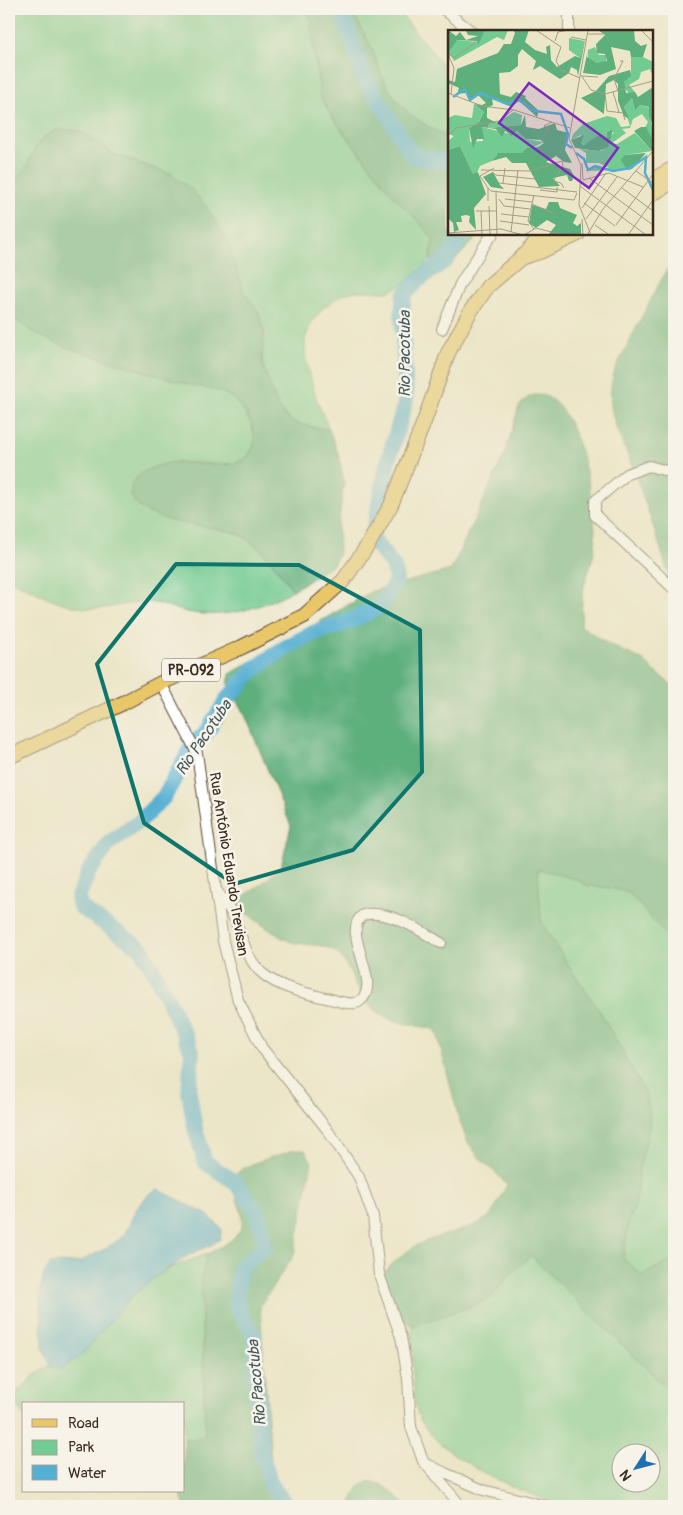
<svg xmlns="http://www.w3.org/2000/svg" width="683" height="1515" font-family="Pangolin,sans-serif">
	<rect width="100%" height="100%" fill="#f7f3e8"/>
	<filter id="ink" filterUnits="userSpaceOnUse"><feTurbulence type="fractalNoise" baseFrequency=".02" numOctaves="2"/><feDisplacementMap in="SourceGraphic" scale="10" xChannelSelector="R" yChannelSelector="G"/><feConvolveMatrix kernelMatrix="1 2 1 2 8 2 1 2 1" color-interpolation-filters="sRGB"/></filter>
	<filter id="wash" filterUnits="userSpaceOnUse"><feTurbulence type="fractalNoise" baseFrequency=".0096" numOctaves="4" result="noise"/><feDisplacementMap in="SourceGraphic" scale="20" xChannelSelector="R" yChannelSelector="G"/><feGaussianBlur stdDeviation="1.12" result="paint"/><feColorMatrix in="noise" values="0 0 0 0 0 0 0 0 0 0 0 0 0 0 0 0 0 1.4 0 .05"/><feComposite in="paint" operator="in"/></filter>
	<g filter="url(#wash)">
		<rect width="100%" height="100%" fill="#ece6c9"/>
		<!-- green -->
		<path fill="#72cb91" stroke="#567a58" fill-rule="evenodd" d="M9 9H308L320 95 331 116 396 199 419 222 433 239 430 260 412 277 397 288 387 292 356 291 343 294 324 307 312 322 305 339V355L308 370 317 401 329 429C318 428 305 428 295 423 276 414 262 376 262 356 262 347 266 337 264 329 261 314 251 305 244 292 241 286 239 280 237 274L171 174 116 155 85 134 38 143 23 173 12 180H9Z
			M352 9H397L449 73V138C418 122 397 109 382 76 378 67 375 57 371 47 365 34 357 22 352 9Z
			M9 312 18 322 99 358 180 382 218 390 233 399 243 410 251 424 255 438 254 446 247 457 236 463 218 464 176 462 214 527C255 535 269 558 293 590 259 609 226 619 187 612 174 609 161 603 147 602 133 602 119 606 105 608 71 612 39 594 9 579Z
			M538 868 575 879 588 886 610 888 629 893 657 925 674 943V1260L642 1275 623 1259 629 1220 635 1207 639 1169 649 1129 647 1097 601 1013 568 965 541 921Z
			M207 1254 201 1280 205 1436 184 1440V1404H24V1417L12 1396 37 1373 48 1366 65 1361 120 1305 150 1280 172 1267Z
			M530 1255 674 1395V1506C650 1506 626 1506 602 1506 591 1506 579 1508 568 1506 527 1497 436 1457 419 1417 411 1398 413 1349 412 1326L478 1304 492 1297 506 1279ZM620 1452H650V1482H620Z"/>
		<!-- forest -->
		<path fill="#5daf7b" stroke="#4c6c4c" d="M308 9H352C357 22 365 34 371 47 375 57 378 67 382 76 397 109 418 122 449 138V234H481L450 265H440L430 260 433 239 419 222 396 199 331 116 320 95Z
			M57 130H74L85 134 116 155 171 174 192 190 207 208 225 235 244 292 259 313 264 331 262 355 263 366 275 399 284 415 295 423 317 428 329 429 339 456 344 482 338 526 339 554 332 566 293 590C278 571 264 547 241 535 218 524 127 526 131 488 132 481 139 474 145 471 155 466 165 463 177 462 195 462 234 471 247 457 265 440 247 410 232 398 222 391 212 389 200 387 176 382 154 374 131 366 90 353 39 346 9 312V257L12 248V233L9 224V180H13L23 173 38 143 45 136Z
			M674 258V582L667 570C657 537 646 504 634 471 620 433 602 412 615 369L659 284Z
			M534 395C537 395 542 395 545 396 580 408 598 515 595 547 593 561 587 574 584 587 581 599 582 613 581 626L610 645 641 659 674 687V943L657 925 629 893 610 888 588 886 575 879 538 869 541 921 568 965 601 1013 647 1097 650 1114 649 1129 639 1169 635 1207 629 1220 623 1259 642 1275 674 1260V1395L531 1256 506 1279 492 1297 478 1304 412 1326 402 1319 387 1303 383 1274C395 1260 409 1248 426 1241 446 1233 469 1231 487 1218 494 1214 502 1193 507 1185L496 1173 481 1160 467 1141 459 1119 436 1030C399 1021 376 1024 356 986 351 975 346 961 337 953 326 943 305 946 292 942 277 938 252 916 237 907L240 899 260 885 281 867 291 826 243 710 228 684 230 674 372 591 451 570 505 453 519 406 528 397Z
			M293 1150H305L312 1162 294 1255 260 1306 272 1476 297 1506H184L180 1491H184V1440L205 1436 201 1280 207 1254C218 1248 235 1241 241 1228 248 1212 224 1185 238 1172 249 1162 278 1156 293 1150Z
			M367 1481C386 1483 394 1493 407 1506H349L359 1487Z"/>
		<!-- water -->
		<path fill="#55afd2" stroke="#486c78" d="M158 1189 208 1215 222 1229 220 1239 211 1245 189 1255 155 1277 130 1298 84 1353 62 1369 51 1367 43 1348 41 1312 39 1293 44 1274 50 1264 79 1262 105 1249 124 1236 136 1209 149 1194Z"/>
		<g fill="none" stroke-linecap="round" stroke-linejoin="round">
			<!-- river -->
			<path stroke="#55afd2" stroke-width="16" d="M341 9 364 77 413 156 449 162
				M287 1506 271 1485 261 1453 255 1374V1337L236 1305 240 1267 265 1247 258 1214 235 1182 205 1162 195 1128 189 1092 192 1051 159 981 142 949 80 907 78 897 89 871 110 842 139 822 164 797 193 745 208 730 228 698 252 671 281 650 313 633 348 622 381 606 396 581 394 567 372 539 387 464 406 400 402 313 404 295 417 281 446 260 464 234"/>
		</g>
	</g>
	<g filter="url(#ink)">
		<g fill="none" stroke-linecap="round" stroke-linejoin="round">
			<defs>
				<path id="minor" d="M443 9 471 31
					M569 31V9
					M442 329 460 284 488 240 493 234
					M674 473 649 466 627 474 595 501V515L674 589
					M161 683 197 753 223 941 238 1000 262 1048 326 1128 359 1177 373 1216 379 1274 401 1337 408 1379 411 1427 423 1461 461 1506
					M217 891C223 899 229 907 233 916 242 935 246 960 263 974 280 988 305 993 326 998 336 1000 351 1007 360 1001 384 983 339 931 363 915 387 908 421 931 441 943
					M429 1465 445 1473 483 1490 546 1506"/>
				<path id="major" d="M652 180 674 168
					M652 194 674 181
					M523 257 542 251 578 234
					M9 757 123 703 161 683 240 648 304 616 343 581 368 545 391 505 424 422 448 353 470 312 488 286 522 257 539 239 549 234"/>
			</defs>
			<!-- minor casing -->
			<use href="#minor" stroke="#564638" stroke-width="12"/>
			<!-- major casing -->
			<use href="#major" stroke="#564638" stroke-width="16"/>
			<!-- minor -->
			<use href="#minor" stroke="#fff" stroke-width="10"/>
			<!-- major -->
			<use href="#major" stroke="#e9c769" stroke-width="14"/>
		</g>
	</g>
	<!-- marked area -->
	<path d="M0 0H683V1515H0ZM176 564 299 565 420 630 422 772 353 850 234 884 144 823 97 664Z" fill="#ece6c9" fill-opacity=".55" fill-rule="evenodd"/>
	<path fill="none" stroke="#0f766e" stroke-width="4" stroke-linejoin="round" d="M176 564 299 565 420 630 422 772 353 850 234 884 144 823 97 664Z"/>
	<g text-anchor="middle" stroke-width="5" stroke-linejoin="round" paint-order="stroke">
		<!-- shield labels -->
		<rect fill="#f7f3e8" stroke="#73665b" stroke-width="1" x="162" y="658.5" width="58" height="23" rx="4"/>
		<g font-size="14" font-weight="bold" fill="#3b2a1e">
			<text x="191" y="675">PR-092</text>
		</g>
		<!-- street labels -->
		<g font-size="15" fill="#3b2a1e" stroke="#f7f3e8">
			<text transform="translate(229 864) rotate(81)" y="5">Rua Antônio Eduardo Trevisan</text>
		</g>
		<!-- water labels -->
		<g font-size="16" font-style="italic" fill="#44595d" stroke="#f7f3e8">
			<text transform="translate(404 354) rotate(-90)" y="6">Rio Pacotuba</text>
			<text transform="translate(203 737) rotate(-56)" y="6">Rio Pacotuba</text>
			<text transform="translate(256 1383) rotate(-95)" y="6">Rio Pacotuba</text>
		</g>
	</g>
	<!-- overview -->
	<g transform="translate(448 30)">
		<rect width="205" height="205" fill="#ece6c9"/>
		<path d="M37 0H60L56 10 49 7 6 31 1 22 8 10 30 12ZM121 8 137 11 132 28 121 20ZM147 17 151 25H158V33L151 34 140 28V20ZM183 27H195L205 32V47L202 39 193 42 191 49 181 55 187 62 183 65 176 58V52L183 42ZM184 68 187 81 192 75 202 78 205 111 196 99 200 92 194 84 185 89 182 98 174 99 178 103 164 113 169 114 187 103 204 121 177 125 174 131 179 140 137 141 147 137 161 138 151 133H138V123L131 119 153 121 160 116 159 111 166 102H159L158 109 153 105 137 115 133 113V105L123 110 125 104 135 94 159 86 168 88 173 97 182 96 176 77ZM26 74 36 82 31 92 21 98 22 112 35 111 34 97 66 105 69 101 78 109 96 112 74 123 49 124 44 131 32 136 28 145 25 144 12 116 0 120V111L6 106 0 104V88L7 85 24 88ZM66 82 74 85 73 95 40 98 41 94 48 93Z" fill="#72cb91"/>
		<path d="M0 0 8 6 12 2 18 10 30 6 20 5 18 1 37 0 30 15 29 11 9 10 1 22 4 27 0 24ZM65 0H81L77 12 87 20 99 24 98 17 102 15 103 30 109 37 127 26 132 28 137 11 130 46 129 40 123 37 121 43 112 49 92 36 85 40 88 31 74 19 70 25V36L62 42 51 43 52 64 63 67 68 62 78 66 77 68 91 81 89 87 71 71 63 77 44 68 45 75 39 78V88L49 93 41 94 40 98 73 95 77 85 78 97 91 99 107 93 109 100 121 103 117 120 124 133 116 132 108 126 98 132 122 139 126 146 124 151H121L119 145 105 148 112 156 91 157 78 133H64L58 127 44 131 50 123H74L79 118 90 117 96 113 93 110 78 109 69 101 64 106 57 101 54 107 48 99 34 97 36 109H29L25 118 21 98 31 92 36 82 26 74 34 75 38 73 29 64 23 70 18 63 9 64 11 58 0 53V50L7 52 9 39 50 23 56 14H63L67 3ZM150 0H186L187 11 193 16 199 14 195 27H183L182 21 163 17 168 39 152 45 135 43 140 20 139 27 149 33 159 31 157 24 149 23 148 14 157 5ZM182 40 183 46 176 52 178 63 187 62 190 67 205 57V95L201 86V77L192 75 187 81 184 68 176 77 181 89 176 86 170 71V54L166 50 158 54 156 84 133 68 148 61 161 46ZM193 97H198L205 111 204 121 186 101ZM165 100 160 117 151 121 127 118 123 110 136 105 133 113 136 115 151 105 158 109 159 102ZM12 116 25 144 30 142 38 164 26 178 28 200 21 192 22 186 18 185 13 186 14 192H8L11 200 6 202 5 193 0 188V120ZM198 123 184 139 179 140 173 130 177 125ZM45 142 52 155 56 159 43 157 35 147ZM101 172H110L112 178 129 185 125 193 129 196 133 193V204L100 205 108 195 99 190 88 198 81 193 84 175 98 179Z" fill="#5daf7b"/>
		<path fill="none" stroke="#55afd2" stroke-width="2.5" d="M5 67 17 59 22 70 32 63 59 74 71 70 87 81 113 84 120 104 118 114 124 118M128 123 136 129 140 140 147 136 165 141 182 138 198 127 197 143 205 160"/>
		<path fill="none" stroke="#a59b85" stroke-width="1" d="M88 0 113 17 108 31 113 40 132 48M140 0 121 109 133 135 131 175 143 205M193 0 205 12M140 4H157M123 7 138 10M107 11 110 2 121 0M0 24 6 38 3 64M1 24 6 28 27 13V9M133 45 143 60 157 64 205 51M134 46 150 47M170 61 166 49 175 31H172M165 62 171 82M0 63 34 76 66 80 122 98M157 64 159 81 175 83 177 90M96 104 101 100 96 96 104 92M0 105 8 98 51 91 65 80M134 133 135 150 161 143 195 157M33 140 81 141 114 131 115 136 105 151 113 153 116 158M188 141 205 153M44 142 48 145 87 149M141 148 205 195M51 153 129 162M55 153 57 138M132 156 198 205M40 158 43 161 126 170 129 163M174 158 205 181M92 160 109 162V157M48 161 49 205M51 169 56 176 82 179M57 169 84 172M40 171V158L32 146 46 138M136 173 167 196M84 174 107 184M41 176 42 205M134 178 158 143M28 181H49M33 181 34 205M53 184 81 187M134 189 135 205M138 189 169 147M52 191 81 195M147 195 160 204M168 195 205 144M86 199 80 191 86 165M63 202 70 140M0 203 53 199 75 205M76 205 88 198 115 205M139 205 155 179 205 121M180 205 205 170"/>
		<path fill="#7b2cbf" fill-opacity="0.15" stroke="#7b2cbf" stroke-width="2.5" d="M81 53 170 118 141 158 51 93Z"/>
		<rect width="205" height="205" fill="none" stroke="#3b2a1e" stroke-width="2.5"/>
	</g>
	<!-- margin -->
	<rect width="683" height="1515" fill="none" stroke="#f7f3e8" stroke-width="30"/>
	<!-- legend -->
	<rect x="22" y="1402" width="162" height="90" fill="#f7f3e8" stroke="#aca397"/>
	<rect x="32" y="1419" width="25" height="8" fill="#e9c769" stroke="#aca397"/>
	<text x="68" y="1428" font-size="15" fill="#3b2a1e">Road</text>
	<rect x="32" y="1440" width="25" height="15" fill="#72cb91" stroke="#aca397"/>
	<text x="68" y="1452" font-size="15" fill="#3b2a1e">Park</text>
	<rect x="32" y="1465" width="25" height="15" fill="#55afd2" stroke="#aca397"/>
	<text x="68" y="1478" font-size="15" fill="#3b2a1e">Water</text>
	<!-- north arrow -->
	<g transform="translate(636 1468) rotate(234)"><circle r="24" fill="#f7f3e8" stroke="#aca397"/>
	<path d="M0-4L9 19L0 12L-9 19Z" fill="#1f6fb2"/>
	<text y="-8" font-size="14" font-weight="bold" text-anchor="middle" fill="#3b2a1e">N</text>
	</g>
</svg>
